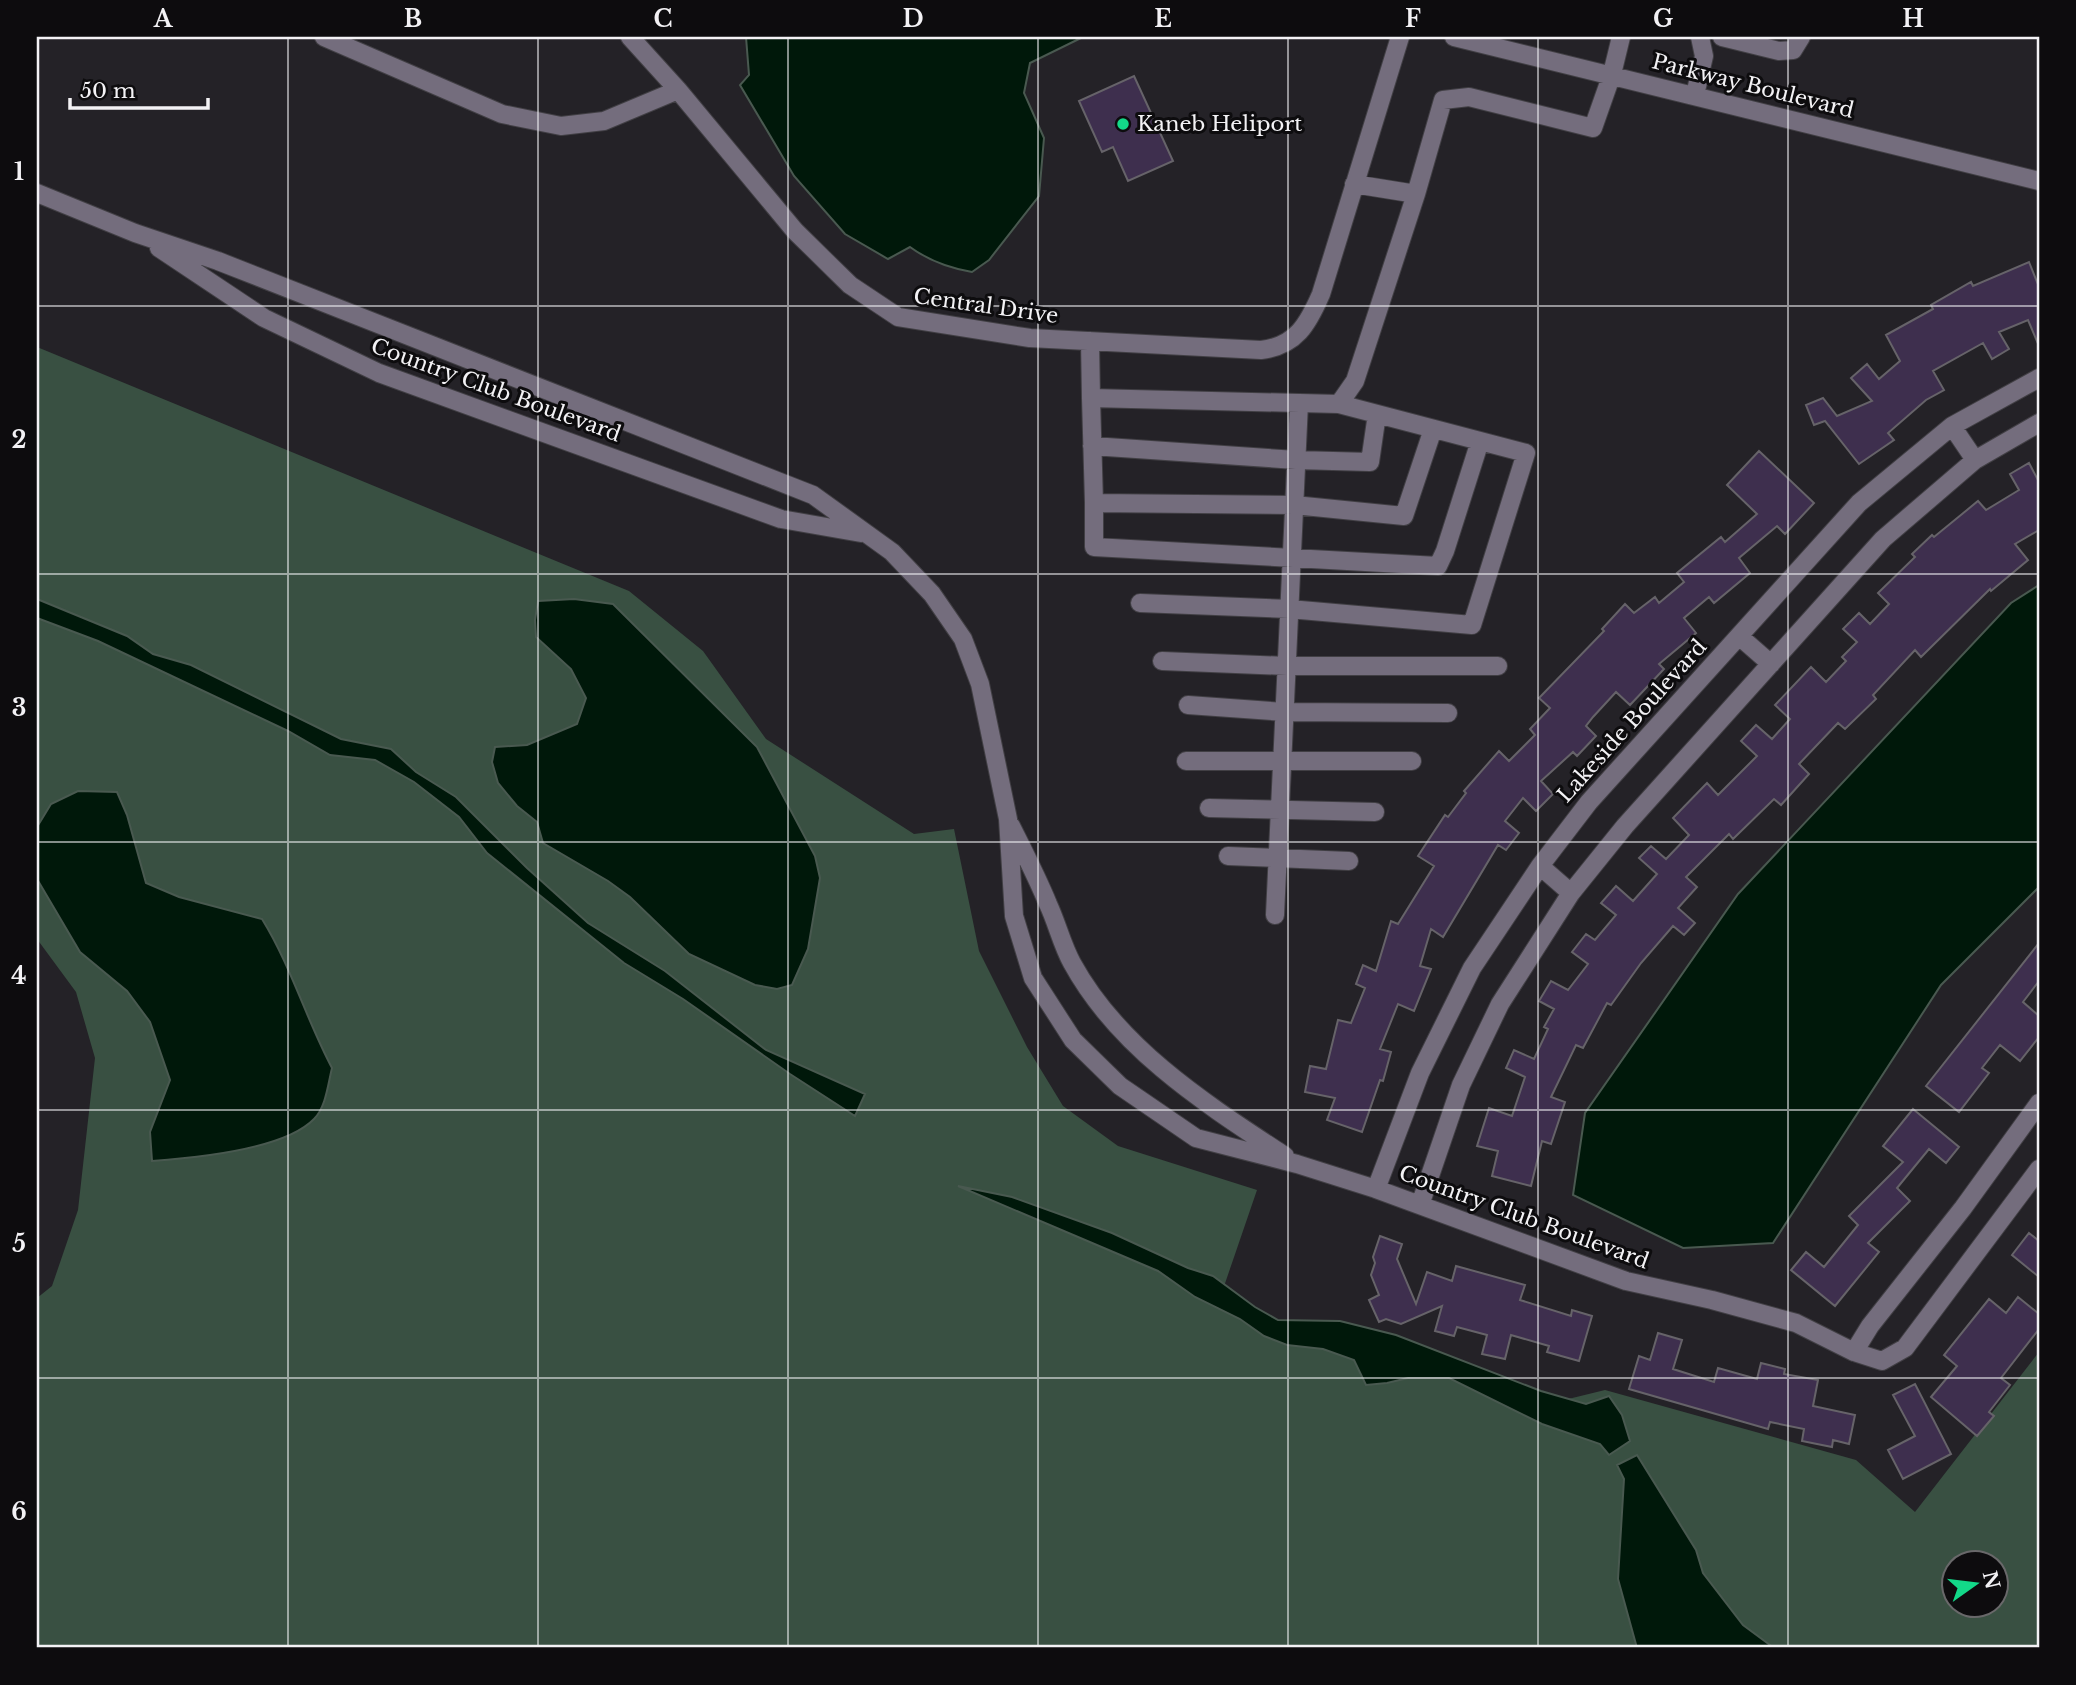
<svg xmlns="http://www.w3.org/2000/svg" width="2076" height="1685" font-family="'Libre Baskerville',serif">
	<rect width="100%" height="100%" fill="#242227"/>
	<!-- green -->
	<path fill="#395042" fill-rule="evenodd" d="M37 347 629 591 703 651 766 739 914 834 954 829 979 951 1027 1047 1063 1106 1118 1146 1257 1190 1220 1298 1283 1332 1556 1402 1605 1390 1856 1460 1915 1512 2039 1352V1648H37V1298L52 1286 78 1210 95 1058 76 992 37 939ZM1954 1562H1996V1604H1954Z"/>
	<!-- water -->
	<path fill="#00180a" stroke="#495950" stroke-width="2" d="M746 37H1083L1030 63 1024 93 1044 138 1039 196 989 260 972 272C949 268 929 261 910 247L888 259 845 234 794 176 740 85 749 75Z
		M2039 585V887L1941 985 1773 1243 1683 1248 1573 1195 1585 1113 1738 894 2011 603Z
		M37 599 127 636 153 654 191 665 341 739 391 749 416 772 456 797 527 868 588 923 665 971 766 1050 865 1094 855 1116 790 1074 683 999 624 963 487 853 459 817 414 782 375 760 330 755 288 731 98 641 37 618Z
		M574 599 613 604 757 747 815 856 820 878 808 949 792 985 777 989 755 985 689 954 630 897 608 881 543 843 537 822 517 806 498 783 492 762 495 747 527 745 577 724 586 698 571 669 536 637 535 620 538 601Z
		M78 791 117 792 127 815 146 883 179 897 262 919C291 966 306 1019 332 1068 328 1084 326 1107 314 1119 284 1150 194 1158 152 1161L150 1132 170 1080 150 1022 127 991 80 952 37 879V827L51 804Z
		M958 1186 1012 1197 1112 1233 1188 1268 1213 1276 1255 1307 1278 1320 1340 1321 1396 1335 1541 1391 1586 1404 1609 1396 1622 1415 1630 1441 1609 1455 1600 1444 1542 1424 1449 1378H1408L1387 1383 1366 1385 1354 1360 1323 1349 1287 1345 1264 1336 1240 1319 1195 1297 1158 1271Z
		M1637 1455 1696 1550 1703 1573 1743 1625 1774 1648H1637L1618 1579 1624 1479 1617 1465Z"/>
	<!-- building -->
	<path fill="#3e2f4e" stroke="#666369" stroke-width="2" d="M1134 76 1173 161 1128 181 1113 147 1102 152 1079 101Z
		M2029 262 2039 287V346L2028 320 1999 332 2009 349 1992 359 1983 343 1933 371 1944 390 1926 400 1888 433 1894 440 1859 464 1825 421 1814 425 1806 405 1823 398 1837 416 1872 401 1851 378 1867 364 1879 379 1900 361 1886 335 1933 309 1931 305 1971 282 1973 286Z
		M1759 451 1814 503 1785 534 1777 526 1739 558 1750 573 1714 603 1709 597 1684 618 1696 633 1659 664 1664 669 1630 705 1616 692 1593 717 1586 726 1596 736 1577 756 1573 752 1541 781 1553 794 1536 811 1523 798 1505 821 1519 833 1506 850 1498 845 1443 937 1431 929 1420 966 1431 969 1414 1011 1398 1004 1380 1049 1391 1052 1383 1081 1380 1080 1362 1132 1327 1120 1335 1098 1305 1092 1310 1066 1326 1069 1338 1020 1351 1023 1365 988 1356 984 1363 965 1376 971 1391 921 1398 924 1434 866 1418 856 1445 815 1448 817 1466 793 1464 791 1499 751 1509 761 1535 735 1530 729 1550 708 1539 698 1604 631 1602 629 1625 604 1634 613 1655 597 1659 603 1684 582 1677 573 1721 537 1725 542 1757 514 1727 485Z
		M2029 463 2039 482V530L2015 544 2028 560 1991 591 1990 589 1921 657 1915 650 1873 695 1876 699 1845 729 1838 723 1799 764 1809 774 1781 805 1774 799 1733 839 1729 834 1686 877 1697 887 1678 908 1695 923 1684 935 1673 926 1641 963 1611 1005 1607 1003 1583 1048 1576 1045 1551 1097 1565 1102 1551 1144 1542 1141 1531 1186 1492 1176 1498 1151 1477 1146 1489 1108 1512 1116 1525 1077 1506 1068 1514 1050 1534 1059 1548 1029 1544 1027 1554 1009 1539 1001 1551 981 1568 990 1588 964 1572 952 1586 934 1595 940 1616 915 1601 903 1616 886 1633 901 1657 874 1639 858 1651 846 1666 859 1689 835 1673 818 1707 783 1718 795 1757 756 1741 741 1756 725 1772 739 1790 719 1775 705 1811 667 1826 682 1846 661 1842 657 1857 642 1843 629 1859 613 1870 624 1889 604 1878 593 1915 557 1912 554 1932 535 1934 537 1978 501 1986 510 2019 490 2010 474Z
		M2039 943V981L2023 1002 2039 1016V1037L2020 1061 2000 1045 1982 1068 1989 1073 1959 1112 1926 1086Z
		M1913 1109 1959 1147 1946 1163 1929 1149 1897 1188 1910 1201 1868 1243 1879 1252 1835 1306 1791 1270 1806 1252 1824 1267 1858 1225 1849 1216 1903 1162 1883 1146Z
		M2029 1233 2039 1241V1277L2012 1255Z
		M1380 1236 1402 1244 1397 1259 1416 1304 1427 1272 1452 1281 1456 1266 1525 1285 1520 1300 1571 1316 1572 1310 1592 1316 1579 1361 1547 1352 1549 1346 1511 1335 1505 1359 1482 1354 1487 1335 1457 1327 1454 1336 1435 1331 1442 1306 1401 1324 1386 1319 1379 1322 1369 1300 1379 1295 1371 1275 1375 1263 1373 1257Z
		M2018 1297 2039 1314V1329L2001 1378 2010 1385 1989 1412 1994 1416 1977 1436 1931 1397 1957 1366 1944 1355 1989 1299 2006 1313Z
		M1658 1333 1682 1340 1673 1369 1714 1382 1718 1368 1757 1379 1761 1363 1785 1369 1784 1374 1818 1380 1813 1406 1855 1415 1849 1444 1833 1440 1832 1447 1802 1441 1804 1429 1770 1422 1768 1429 1629 1389 1639 1356 1650 1360Z
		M1915 1384 1951 1454 1903 1479 1888 1450 1915 1436 1893 1395Z"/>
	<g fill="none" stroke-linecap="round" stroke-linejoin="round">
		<defs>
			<path id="minor" d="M324 37 502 114 561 126 604 121 678 90
				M630 37 678 90 795 231 850 285 898 317 1030 338 1261 350C1296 346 1308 324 1321 294L1400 37
				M1454 37 2039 181
				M1722 37 1779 51 1793 50 1801 37
				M1695 95 1704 56 1700 37
				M1354 184 1416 194 1443 100 1469 97 1593 128 1612 74 1621 37
				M37 193 135 233 218 261 813 495 892 552 932 594 963 639 980 684 1008 819 1014 916 1033 978 1073 1040 1120 1086 1196 1138 1297 1164 1376 1189 1626 1281 1712 1300 1796 1323 1854 1352 1882 1361 1905 1348 2039 1169
				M159 248 264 318 379 373 781 519 861 533
				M1090 341 1091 398 1339 404 1355 381 1416 194
				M1091 398 1094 503 1294 505 1404 516 1433 429
				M1952 426 1975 460
				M1092 446 1296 460 1370 462 1377 414
				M1094 503V547L1438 566 1445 551 1480 441
				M1140 603 1289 609 1472 625 1526 453 1339 404
				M1739 636 1771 664
				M1162 661 1287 666H1498
				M1188 705 1285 712 1448 713
				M1186 761H1412
				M1209 808 1375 812
				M1011 826C1024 852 1037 877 1048 904 1057 923 1062 945 1072 963 1119 1049 1206 1104 1285 1156
				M1228 856 1349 861
				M1540 866 1571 893
				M1275 915 1299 403
				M1376 1189 1420 1073 1472 968 1540 866 1589 802 1859 503 1952 426 2039 378
				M1420 1205 1461 1085 1500 1004 1571 893 1625 826 1883 539 1975 460 2039 423
				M1854 1352 1870 1326 1963 1208 2039 1103"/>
		</defs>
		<!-- minor casing -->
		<use href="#minor" stroke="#413f44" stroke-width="20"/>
		<!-- minor -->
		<use href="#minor" stroke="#746d7d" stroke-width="18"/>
	</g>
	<!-- grid -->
	<path fill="none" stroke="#f3f2f5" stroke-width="2" stroke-opacity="0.55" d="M288 37V1648M538 37V1648M788 37V1648M1038 37V1648M1288 37V1648M1538 37V1648M1788 37V1648M37 306H2039M37 574H2039M37 842H2039M37 1110H2039M37 1378H2039"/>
	<!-- markers -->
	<circle fill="#13d989" stroke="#0d0c0e" stroke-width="2.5" cx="1123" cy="124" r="7"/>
	<g text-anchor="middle" stroke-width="6" stroke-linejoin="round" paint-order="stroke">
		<!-- street labels -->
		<g font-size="21" fill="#f3f2f5" stroke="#0d0c0e">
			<text transform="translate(1753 86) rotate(14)" y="7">Parkway Boulevard</text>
			<text transform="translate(986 306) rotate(8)" y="7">Central Drive</text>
			<text transform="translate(496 390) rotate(20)" y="7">Country Club Boulevard</text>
			<text transform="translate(1632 721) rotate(-48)" y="7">Lakeside Boulevard</text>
			<text transform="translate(1524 1217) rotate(20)" y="7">Country Club Boulevard</text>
		</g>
		<!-- poi labels -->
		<g font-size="21" fill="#f3f2f5" stroke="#0d0c0e" text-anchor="start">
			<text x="1137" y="131">Kaneb Heliport</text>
		</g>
	</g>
	<!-- border -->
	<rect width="2076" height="1685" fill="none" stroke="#0d0c0e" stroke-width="77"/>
	<!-- north arrow -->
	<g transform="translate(1975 1584) rotate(76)"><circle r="33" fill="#0d0c0e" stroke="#69686a" stroke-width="2"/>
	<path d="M0-5L12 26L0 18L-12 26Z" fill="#13d989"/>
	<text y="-10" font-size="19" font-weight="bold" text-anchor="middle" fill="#f3f2f5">N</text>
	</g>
	<!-- scale -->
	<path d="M70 98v10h138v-10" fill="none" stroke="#f3f2f5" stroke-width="3.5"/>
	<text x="80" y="98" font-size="21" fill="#f3f2f5" stroke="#0d0c0e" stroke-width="5" paint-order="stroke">50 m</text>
	<rect x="38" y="38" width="2000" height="1608" fill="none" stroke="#f3f2f5" stroke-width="2.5"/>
	<g font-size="23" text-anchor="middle" font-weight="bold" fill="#f3f2f5">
		<text x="163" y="27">A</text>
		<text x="413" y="27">B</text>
		<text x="663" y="27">C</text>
		<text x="913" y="27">D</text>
		<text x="1163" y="27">E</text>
		<text x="1413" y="27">F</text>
		<text x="1663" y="27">G</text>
		<text x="1913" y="27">H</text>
		<text x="19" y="180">1</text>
		<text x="19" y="448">2</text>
		<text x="19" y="716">3</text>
		<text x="19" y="984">4</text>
		<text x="19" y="1252">5</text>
		<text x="19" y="1520">6</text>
	</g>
</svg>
